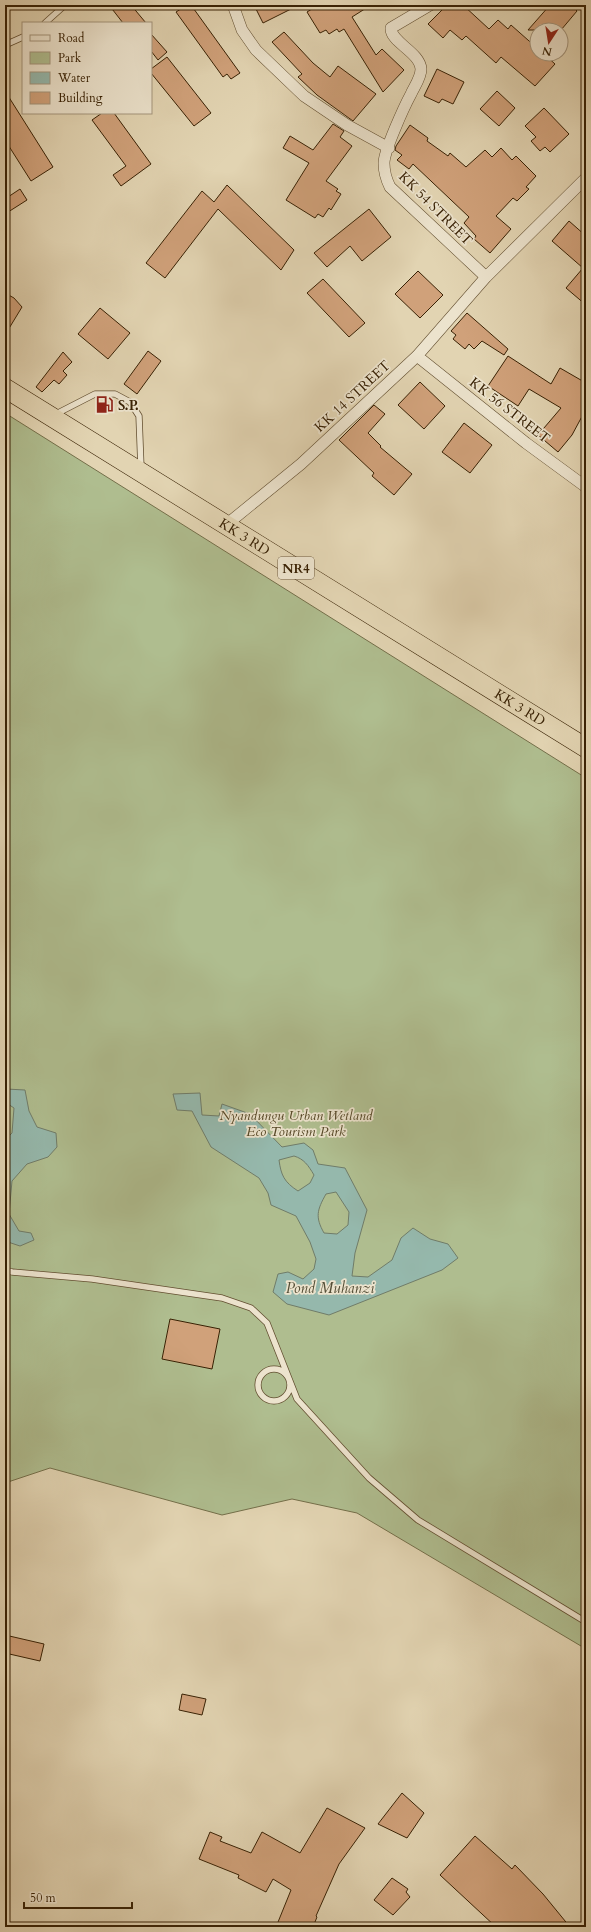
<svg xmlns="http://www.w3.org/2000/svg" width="591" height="1932" font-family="Cardo,serif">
	<rect width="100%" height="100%" fill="#e2d4b2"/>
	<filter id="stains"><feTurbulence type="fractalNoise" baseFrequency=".005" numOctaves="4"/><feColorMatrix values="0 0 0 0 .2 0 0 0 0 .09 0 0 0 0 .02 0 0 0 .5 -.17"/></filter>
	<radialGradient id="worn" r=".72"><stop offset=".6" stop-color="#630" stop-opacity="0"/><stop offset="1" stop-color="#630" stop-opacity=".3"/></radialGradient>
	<!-- green -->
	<path fill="#afbd8f" stroke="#746f4a" d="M5 413 586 778V1649L357 1513 292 1499 222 1515 50 1468 5 1483Z"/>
	<!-- water -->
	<path fill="#95b8ac" stroke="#707c69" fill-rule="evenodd" d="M6 1089 25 1090 29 1111 37 1127 56 1133 57 1147 48 1157 27 1164 12 1181 9 1214 19 1231 31 1233 34 1240 20 1246 5 1241V1140L12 1133 14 1108 5 1102Z
		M200 1093 202 1115 219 1116 222 1104 250 1114 282 1147 304 1143 313 1150 318 1164 345 1168 367 1210 355 1253 352 1276 368 1277 392 1260 401 1238 413 1228 430 1239 448 1244 458 1258 442 1270 329 1315 287 1304 273 1292 278 1274 288 1272 303 1279 314 1269 316 1259 310 1242 296 1216 271 1205 268 1193 259 1178 211 1147 192 1111 177 1110 173 1094ZM294 1156C304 1159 308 1165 314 1175L310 1183 298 1191C284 1182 281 1175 279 1160ZM336 1192 349 1212 348 1225 337 1234 324 1233C315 1217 317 1210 326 1194Z"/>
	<!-- building -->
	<path fill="#d0a17a" stroke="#382104" d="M109 5H131L146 23H123Z
		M187 5H191L240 73 231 79 227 74 223 77 176 12Z
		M254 5H299L263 23Z
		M318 5H371L352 17 376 55 382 49 404 70 383 92 344 29 339 32 337 29 329 34 326 30 320 33 307 12Z
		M447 5H463L489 29 498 20 508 29 511 25 537 48V54H544L555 64 535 86 501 57 496 63 466 36 462 40 450 30 443 38 428 24Z
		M550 5H571L577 11 561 30H528Z
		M284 32 313 63 330 77 338 66 376 94 353 121 317 95 298 77 302 74 272 42Z
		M151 34 167 52 158 60 151 51Z
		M167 57 211 113 194 126 151 73V69Z
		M437 69 464 82 453 104 442 99 439 103 424 96Z
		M5 91 53 167 31 181 5 140Z
		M497 91 515 108 499 126 480 109Z
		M544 108 569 134 550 152 545 147 540 151 531 141 536 137 525 126Z
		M102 113H114L151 164 121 186 113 175 126 166 92 120Z
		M333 124 344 131 340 137 352 146 326 181 338 189 336 191 341 194 331 210 329 208 323 217 318 214 315 218 286 200 309 163 283 148 290 136 313 150Z
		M410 125 428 138 427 141 448 156 450 153 466 167 485 150 492 157 501 148 512 160 516 156 536 176 526 187 529 189 517 201 513 198 496 216 511 229 490 253 474 239 476 236 464 223 469 217 413 164 409 169 397 160 402 155 395 150 396 146Z
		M227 185 294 250 281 270 218 209 165 278 146 263 202 191 214 202Z
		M20 189 27 200 5 214V199Z
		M369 209 391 237 362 261 350 246 327 267 314 253Z
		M569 221 586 236V305L566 288 583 268 552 241Z
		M418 271 443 295 420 318 395 294Z
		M323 279 365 323 349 337 307 293Z
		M5 293 14 298 22 307 5 335Z
		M100 308 130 333 108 359 78 334Z
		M467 313 508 349 504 355 482 341 474 349 469 344 465 349 453 339 456 335 451 331Z
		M148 351 161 361 137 394 124 384Z
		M63 352 72 362 63 371 67 375 59 384 54 380 42 392 36 387Z
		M508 356 551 384 560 368 586 383V409L572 435 558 452 538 435 561 408 529 389 518 406 488 386Z
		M420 382 445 406 424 429 398 405Z
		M374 405 385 414 368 433 381 446 380 447 412 474 394 495 372 476 374 473 339 440Z
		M464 423 492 445 470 473 442 452Z
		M170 1319 220 1329 212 1369 162 1359Z
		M5 1635 44 1644 40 1661 5 1653Z
		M182 1694 206 1699 202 1715 179 1710Z
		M402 1793 424 1813 407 1838 378 1824Z
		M327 1808 365 1828 339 1864 316 1916 317 1917 313 1927H276L291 1890 273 1879 266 1892 238 1878 239 1875 199 1859 210 1832 222 1837 220 1841 251 1853 262 1832 300 1853Z
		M475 1836 512 1869 515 1865 543 1894 570 1927H496L440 1875Z
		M392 1878 408 1889 406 1892 410 1897 393 1915 374 1900Z"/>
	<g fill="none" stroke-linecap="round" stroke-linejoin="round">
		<defs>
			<path id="service" d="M45 23 65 5
				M5 45 23 37
				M54 415 95 394H115L130 402 139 416 141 468
				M5 1270 12 1272 92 1279 222 1298 251 1308 267 1323 297 1399 369 1478 418 1520 586 1622
				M258 1385a16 16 0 1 1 32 0a16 16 0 1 1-32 0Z"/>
			<path id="minor" d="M233 5 242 30 256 50 304 96 347 125 389 148
				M430 5 391 28C390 42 420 52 421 69 421 78 414 87 411 94 404 107 384 151 384 163 384 173 386 179 390 187L486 277 586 178
				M417 356 526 443 586 487
				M226 525 301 464 417 356 486 277"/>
			<g id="trunk">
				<path id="s1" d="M5 388 586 748"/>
			</g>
		</defs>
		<!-- service casing -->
		<use href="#service" stroke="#624e30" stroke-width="7"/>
		<!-- minor casing -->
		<use href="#minor" stroke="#624e30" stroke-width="12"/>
		<!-- trunk casing -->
		<use href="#trunk" stroke="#382104" stroke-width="20"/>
		<!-- service -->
		<use href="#service" stroke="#ece3cd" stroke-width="5.5"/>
		<!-- minor -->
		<use href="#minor" stroke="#ece3cd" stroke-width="11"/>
		<!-- trunk -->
		<use href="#trunk" stroke="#e2d4b2" stroke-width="19"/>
	</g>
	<!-- icons -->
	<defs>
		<symbol id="fuel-bare" viewBox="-9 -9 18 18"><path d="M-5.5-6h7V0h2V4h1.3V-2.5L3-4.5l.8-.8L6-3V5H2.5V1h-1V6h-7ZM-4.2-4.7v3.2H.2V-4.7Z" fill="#8f2418" stroke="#ece3cd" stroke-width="2.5" paint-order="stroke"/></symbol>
	</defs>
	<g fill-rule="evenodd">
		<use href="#fuel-bare" x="92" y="392" width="25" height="25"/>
	</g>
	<g text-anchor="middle" stroke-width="3.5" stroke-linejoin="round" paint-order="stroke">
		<!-- shield labels -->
		<rect fill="#ece3cd" stroke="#6e5b40" stroke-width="1" x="278" y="557" width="36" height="22" rx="3"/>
		<g font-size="13" font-weight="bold" fill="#382104">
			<text x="296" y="573">NR4</text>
		</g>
		<!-- street labels -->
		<g font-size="14" fill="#382104" stroke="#ece3cd">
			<text transform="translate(436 208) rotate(45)" y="5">KK 54 STREET</text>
			<text transform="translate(352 396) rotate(-43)" y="5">KK 14 STREET</text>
			<text transform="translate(510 410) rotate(38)" y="5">KK 56 STREET</text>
			<text dy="5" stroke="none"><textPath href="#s1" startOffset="282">KK 3 RD</textPath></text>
			<text dy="5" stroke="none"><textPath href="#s1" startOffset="606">KK 3 RD</textPath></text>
		</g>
		<!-- poi labels -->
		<g font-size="14" font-weight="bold" fill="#382104" stroke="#ece3cd" text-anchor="start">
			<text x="118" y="410">S.P.</text>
		</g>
		<!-- park labels -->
		<g font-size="14" font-style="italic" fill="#564827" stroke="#ece3cd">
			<text x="296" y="1120">Nyandungu Urban Wetland<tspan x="296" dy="16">Eco Tourism Park</tspan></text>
		</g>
		<!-- water labels -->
		<g font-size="15" font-style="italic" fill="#544e36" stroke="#ece3cd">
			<text x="330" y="1293">Pond Muhanzi</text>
		</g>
	</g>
	<!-- margin -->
	<rect width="591" height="1932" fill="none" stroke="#e2d4b2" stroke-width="20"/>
	<rect x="6" y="6" width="579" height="1920" fill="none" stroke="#382104" stroke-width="2"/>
	<rect x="10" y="10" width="571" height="1912" fill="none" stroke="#382104"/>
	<!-- legend -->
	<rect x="22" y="22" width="130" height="92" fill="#ece3cd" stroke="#a4957d"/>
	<rect x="30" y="35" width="20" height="6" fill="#ece3cd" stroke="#a4957d"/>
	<text x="58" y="42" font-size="12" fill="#382104">Road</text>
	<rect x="30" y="52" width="20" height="12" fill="#afbd8f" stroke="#a4957d"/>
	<text x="58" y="62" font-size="12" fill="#382104">Park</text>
	<rect x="30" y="72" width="20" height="12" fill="#95b8ac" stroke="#a4957d"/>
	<text x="58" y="82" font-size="12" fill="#382104">Water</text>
	<rect x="30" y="92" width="20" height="12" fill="#d0a17a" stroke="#a4957d"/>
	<text x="58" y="102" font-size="12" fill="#382104">Building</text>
	<!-- north arrow -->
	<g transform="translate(549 42) rotate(192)"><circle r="19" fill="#ece3cd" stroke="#a4957d"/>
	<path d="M0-3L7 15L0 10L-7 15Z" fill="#8f2418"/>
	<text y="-6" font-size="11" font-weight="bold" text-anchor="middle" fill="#382104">N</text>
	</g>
	<!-- scale -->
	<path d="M24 1902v6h108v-6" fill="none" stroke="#382104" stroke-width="2"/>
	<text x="30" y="1902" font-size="12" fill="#382104" stroke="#ece3cd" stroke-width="3" paint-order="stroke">50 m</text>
	<rect width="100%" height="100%" filter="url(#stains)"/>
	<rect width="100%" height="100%" fill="url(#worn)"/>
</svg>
